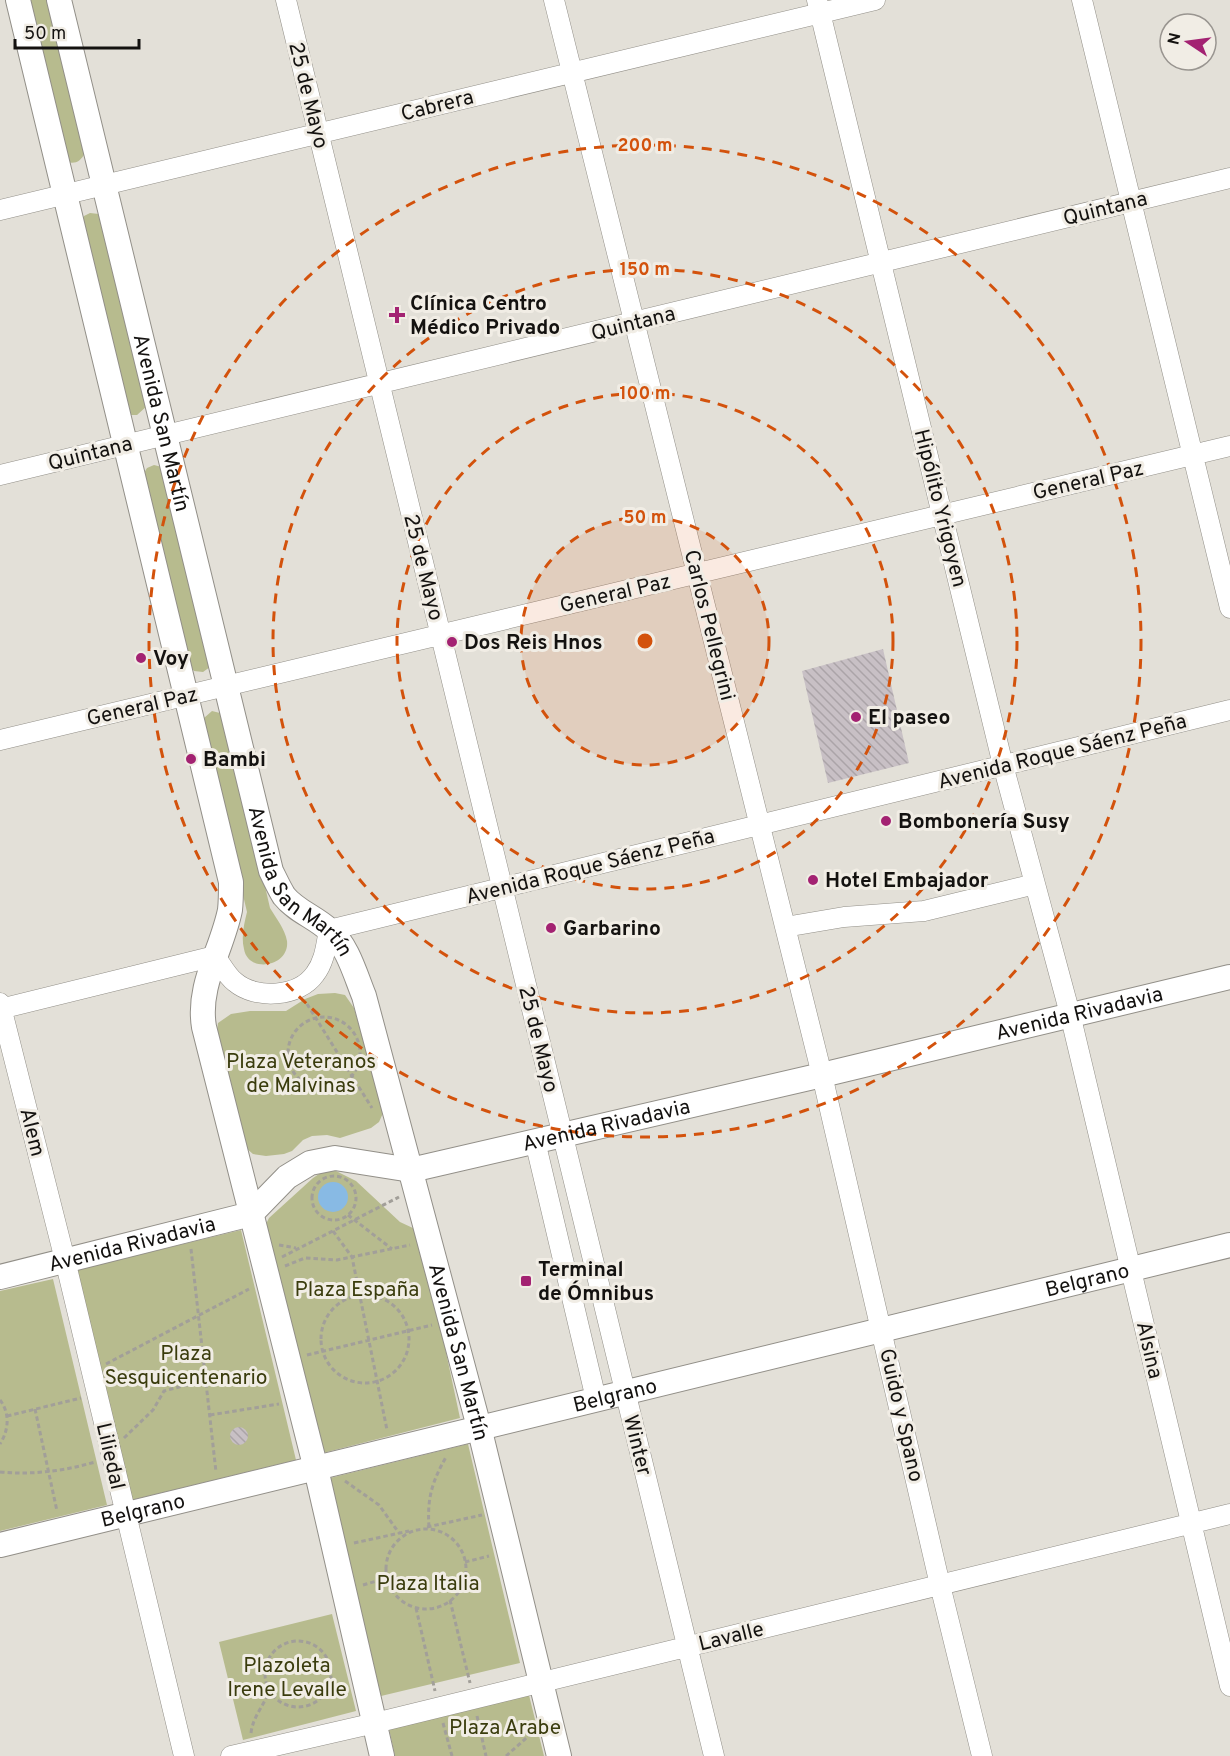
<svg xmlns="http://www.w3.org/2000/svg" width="1230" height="1756" font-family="Overpass,sans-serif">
	<defs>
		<pattern id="building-back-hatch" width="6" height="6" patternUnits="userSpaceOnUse" patternTransform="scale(1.5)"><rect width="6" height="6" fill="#c8c0c5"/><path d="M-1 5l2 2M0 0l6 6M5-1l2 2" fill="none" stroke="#aba4a8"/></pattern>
	</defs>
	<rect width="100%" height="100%" fill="#e3e0d8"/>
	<!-- green -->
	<path fill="#b7bb8e" d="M25 0H49L85 153C80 162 76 164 66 162Z
		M90 213 99 214 147 406 137 415H130L81 224 84 216Z
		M154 465 162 467 210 667 203 672 194 671 189 664 144 473 147 468Z
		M212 711 224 714 227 722 270 908C276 918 285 929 287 941 290 967 248 974 244 949 241 937 244 924 247 912L203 726 204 718Z
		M335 993 345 995 354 1008 384 1111 379 1122 371 1128 340 1138 327 1135 312 1136 303 1140 292 1151 284 1154 266 1156 253 1154 246 1148 216 1037 218 1023 231 1014 250 1011H286L305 999 318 994Z
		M336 1171 356 1181 400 1222 415 1229 421 1235 460 1418 323 1453 265 1226 269 1218 313 1178 322 1172Z
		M241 1230 296 1460 132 1500 76 1270Z
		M53 1279 107 1505 0 1531V1291Z
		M468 1444 520 1663 381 1696 330 1478Z
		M332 1614 356 1711 243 1740 219 1642Z
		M528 1691 544 1756H395L388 1724Z"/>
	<!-- water -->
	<path fill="#88bae4" d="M318 1197a15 15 0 1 1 30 0a15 15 0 1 1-30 0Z"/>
	<!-- building -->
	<path fill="url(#building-back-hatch)" d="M883 649 909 763 828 783 802 671Z
		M230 1436a9 9 0 1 1 18 0a9 9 0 1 1-18 0Z"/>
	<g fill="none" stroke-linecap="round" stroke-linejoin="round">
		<defs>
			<path id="minor" d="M286 0 714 1756
				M554 0 822 1075 940 1585 982 1756
				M817 0 1003 765 1070 1014 1230 1686
				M1082 0 1230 608
				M0 210 875 0
				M0 475 1230 178
				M0 740 1230 446
				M785 927 844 917 924 911 1035 884
				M0 1003 65 1260 184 1756
				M0 1009 215 956C221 964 227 976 235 982 256 1000 299 997 315 974 325 961 326 945 329 930L1230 710
				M535 1141 596 1399
				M231 1756 375 1723 1230 1514"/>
			<g id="major">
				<path d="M18 0 231 882C231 891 231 901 230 910 222 950 197 985 204 1027L316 1469 382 1756"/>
				<path id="s1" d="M59 0 271 871C275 879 279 888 284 896 296 911 315 917 329 930 348 946 355 974 364 996L479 1427 559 1756"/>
				<path id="s2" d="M0 1277 251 1214 287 1177 310 1163 335 1158 411 1170 822 1075 1230 977"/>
				<path id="s3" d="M0 1545 1230 1245"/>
			</g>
		</defs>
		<!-- minor casing -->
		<use href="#minor" stroke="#928f88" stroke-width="21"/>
		<!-- major casing -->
		<use href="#major" stroke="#928f88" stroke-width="26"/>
		<!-- path -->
		<path stroke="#a29f99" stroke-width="3" stroke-dasharray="4.5 3" stroke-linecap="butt" d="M307 1004 372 1108
			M288 1053a36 36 0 1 1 72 0a36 36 0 1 1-72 0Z
			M312 1198a22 22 0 1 1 44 0a22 22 0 1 1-44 0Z
			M348 1215 392 1249
			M333 1231 352 1257 387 1430
			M279 1245 296 1248
			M191 1249 216 1472
			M282 1257 399 1197
			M285 1266 305 1258 337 1260 410 1245
			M321 1339a44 44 0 1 1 88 0a44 44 0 1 1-88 0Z
			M307 1355 432 1325
			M106 1364 249 1289
			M0 1400C10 1413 9 1430 0 1444
			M35 1409 57 1511
			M210 1415 279 1404
			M7 1416 81 1398
			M124 1438 153 1410 164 1391 206 1380
			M0 1472C33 1475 64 1471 95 1462
			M345 1481 379 1505 399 1533
			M427 1527 482 1515
			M429 1527C427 1498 432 1482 446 1457
			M386 1569a40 40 0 1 1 80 0a40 40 0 1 1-80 0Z
			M354 1543 409 1531
			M465 1562 489 1556
			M363 1585 387 1578
			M450 1600 470 1683
			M416 1608 435 1691
			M265 1674a33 33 0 1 1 66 0a33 33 0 1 1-66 0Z
			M477 1716 486 1756
			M443 1723 452 1756
			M251 1733C253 1716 264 1706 269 1691
			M506 1756 534 1731"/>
		<!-- minor -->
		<use href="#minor" stroke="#fff" stroke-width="20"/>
		<!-- major -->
		<use href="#major" stroke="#fff" stroke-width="24"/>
	</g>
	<!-- distance rings -->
	<circle cx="645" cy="641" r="124" fill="#d3520c" fill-opacity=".12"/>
	<g fill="none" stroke="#d3520c" stroke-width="3" stroke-dasharray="10 8">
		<circle cx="645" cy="641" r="124"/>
		<circle cx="645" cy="641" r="248"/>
		<circle cx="645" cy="641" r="372"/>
		<circle cx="645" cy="641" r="496"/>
	</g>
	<!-- markers -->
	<g fill="#a32272" stroke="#f1ede5" stroke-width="2">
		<path d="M394 306h6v6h6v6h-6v6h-6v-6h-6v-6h6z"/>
		<circle cx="452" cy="642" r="6"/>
		<circle cx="141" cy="658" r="6"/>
		<circle cx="856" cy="717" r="6"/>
		<circle cx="191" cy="759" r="6"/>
		<circle cx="886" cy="821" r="6"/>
		<circle cx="813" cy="880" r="6"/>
		<circle cx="551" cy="928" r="6"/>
		<rect x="520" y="1275" width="12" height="12" rx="3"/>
	</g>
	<g text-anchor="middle" stroke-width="6" stroke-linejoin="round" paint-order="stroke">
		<!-- street labels -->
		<g font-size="21" fill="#141210" stroke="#f1ede5">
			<text transform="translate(309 95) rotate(76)" y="7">25 de Mayo</text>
			<text transform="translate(437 105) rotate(-14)" y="7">Cabrera</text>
			<text transform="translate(1105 208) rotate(-14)" y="7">Quintana</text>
			<text transform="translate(633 323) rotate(-14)" y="7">Quintana</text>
			<text dy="7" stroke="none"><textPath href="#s1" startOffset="435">Avenida San Martín</textPath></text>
			<text transform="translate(90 453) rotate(-14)" y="7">Quintana</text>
			<text transform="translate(1088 480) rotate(-13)" y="7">General Paz</text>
			<text transform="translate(941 508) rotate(76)" y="7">Hipólito Yrigoyen</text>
			<text transform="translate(424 567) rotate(76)" y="7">25 de Mayo</text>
			<text transform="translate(615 593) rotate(-13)" y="7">General Paz</text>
			<text transform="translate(710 625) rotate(76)" y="7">Carlos Pellegrini</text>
			<text transform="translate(142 706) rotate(-13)" y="7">General Paz</text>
			<text transform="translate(1062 751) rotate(-14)" y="7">Avenida Roque Sáenz Peña</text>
			<text transform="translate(590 866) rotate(-14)" y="7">Avenida Roque Sáenz Peña</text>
			<text dy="7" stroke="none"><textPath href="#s1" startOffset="921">Avenida San Martín</textPath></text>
			<text dy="7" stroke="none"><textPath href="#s2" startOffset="1126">Avenida Rivadavia</textPath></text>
			<text transform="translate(539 1039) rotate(76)" y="7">25 de Mayo</text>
			<text dy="7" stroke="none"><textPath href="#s2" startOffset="640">Avenida Rivadavia</textPath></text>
			<text transform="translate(33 1132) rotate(76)" y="7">Alem</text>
			<text dy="7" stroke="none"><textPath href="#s2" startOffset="136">Avenida Rivadavia</textPath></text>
			<text dy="7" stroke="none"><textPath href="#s3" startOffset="1119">Belgrano</textPath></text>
			<text transform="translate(1150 1350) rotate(77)" y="7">Alsina</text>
			<text dy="7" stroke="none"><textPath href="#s1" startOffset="1425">Avenida San Martín</textPath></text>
			<text dy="7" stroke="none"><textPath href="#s3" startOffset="633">Belgrano</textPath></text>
			<text transform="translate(902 1415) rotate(77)" y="7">Guido y Spano</text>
			<text transform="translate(638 1445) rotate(76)" y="7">Winter</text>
			<text transform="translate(111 1456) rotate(77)" y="7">Liliedal</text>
			<text dy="7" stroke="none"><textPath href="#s3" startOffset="147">Belgrano</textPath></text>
			<text transform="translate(731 1636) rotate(-14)" y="7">Lavalle</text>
		</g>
		<!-- poi labels -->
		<g font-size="21" font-weight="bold" fill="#141210" stroke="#f1ede5" text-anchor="start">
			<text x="410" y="310">Clínica Centro<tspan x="410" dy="24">Médico Privado</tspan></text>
			<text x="464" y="649">Dos Reis Hnos</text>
			<text x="153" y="665">Voy</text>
			<text x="868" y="724">El paseo</text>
			<text x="203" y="766">Bambi</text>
			<text x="898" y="828">Bombonería Susy</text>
			<text x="825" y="887">Hotel Embajador</text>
			<text x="563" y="935">Garbarino</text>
			<text x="538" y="1276">Terminal<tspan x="538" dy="24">de Ómnibus</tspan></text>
		</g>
		<!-- park labels -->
		<g font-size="21" fill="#3a3c0d" stroke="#f1ede5">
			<text x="301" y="1068">Plaza Veteranos<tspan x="301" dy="24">de Malvinas</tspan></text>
			<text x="357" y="1296">Plaza España</text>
			<text x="186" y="1360">Plaza<tspan x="186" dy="24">Sesquicentenario</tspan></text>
			<text x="428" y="1590">Plaza Italia</text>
			<text x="287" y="1672">Plazoleta<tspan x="287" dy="24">Irene Levalle</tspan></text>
			<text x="505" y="1734">Plaza Arabe</text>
		</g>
	</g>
	<circle cx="645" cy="641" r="9" fill="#d3520c" stroke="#f1ede5" stroke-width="3"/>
	<g font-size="18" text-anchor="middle" font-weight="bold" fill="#d3520c" stroke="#f1ede5" stroke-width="6" stroke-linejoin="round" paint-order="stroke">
		<text x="645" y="151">200 m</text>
		<text x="645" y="275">150 m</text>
		<text x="645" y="399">100 m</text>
		<text x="645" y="523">50 m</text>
	</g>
	<!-- north arrow -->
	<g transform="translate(1188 42) rotate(283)"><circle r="28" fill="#f1ede5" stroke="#999590" stroke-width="1.5"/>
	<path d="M0-4.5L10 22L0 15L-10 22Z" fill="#a32272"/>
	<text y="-9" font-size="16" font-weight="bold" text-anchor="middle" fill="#141210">N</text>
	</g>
	<!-- scale -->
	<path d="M15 39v9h124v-9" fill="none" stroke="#141210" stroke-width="3"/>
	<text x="24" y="39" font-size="18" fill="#141210" stroke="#f1ede5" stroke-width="4.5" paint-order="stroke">50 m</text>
</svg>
